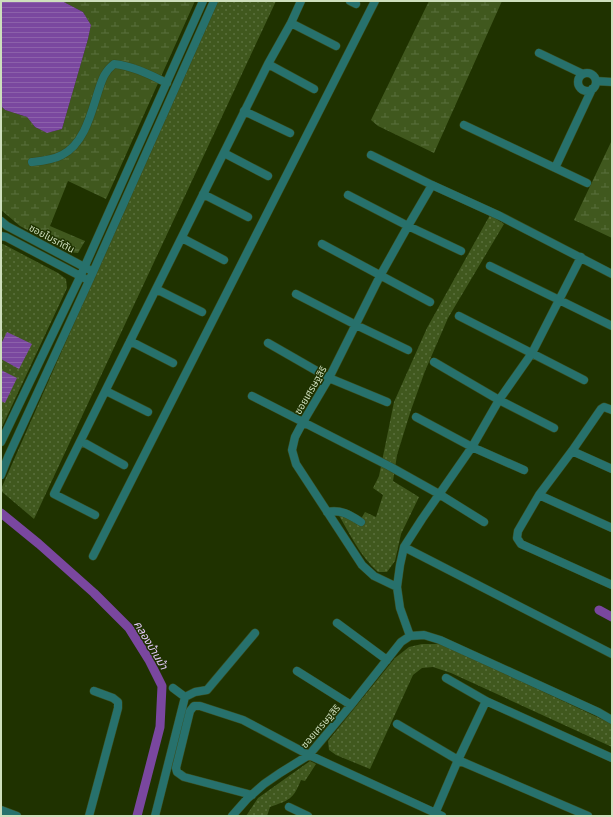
<svg xmlns="http://www.w3.org/2000/svg" width="613" height="817" font-family="'Archivo Narrow','Noto Sans Thai',sans-serif">
	<defs>
		<pattern id="grass-dots" width="8" height="8" patternUnits="userSpaceOnUse"><rect width="8" height="8" fill="#40581e"/><path d="M2 2h.1M6 6h.1" fill="none" stroke="#5a703d" stroke-width="1.8" stroke-linecap="round"/></pattern>
		<pattern id="wetland-marsh" width="20" height="14" patternUnits="userSpaceOnUse"><rect width="20" height="14" fill="#40581e"/><path d="M1 5h8M5 5V1M11 12h8M15 12V8" fill="none" stroke="#5a703d"/></pattern>
		<pattern id="water-rules" width="6" height="5" patternUnits="userSpaceOnUse"><rect width="6" height="5" fill="#7a479f"/><path d="M0 2.5h6" fill="none" stroke="#8c61aa"/></pattern>
	</defs>
	<rect width="100%" height="100%" fill="#1f3200"/>
	<!-- grass -->
	<path fill="url(#grass-dots)" d="M216 1H276L34 519 1 491V489Z
		M490 215 504 224 448 318 425 371 411 410 397 455 393 481 419 497 401 534 395 561 387 572H378C360 556 350 534 338 514L358 524 365 512 376 517 383 495 373 488 379 476 394 402 427 328Z
		M1 244H3L58 273 66 279 67 288 1 429Z
		M422 644H441L612 724V747L451 673 433 667 422 668 413 675 370 769 336 755 329 750 328 741 395 658 409 647Z
		M310 761 316 764 305 781 301 780C293 800 289 800 270 807L267 816H246L258 798Z"/>
	<!-- wetland -->
	<path fill="url(#wetland-marsh)" d="M62 1H195L106 199 68 181 50 226 85 241 78 253 69 252 20 226 1 210V106L5 110 27 117 35 127 47 133 62 129 88 39 91 25 83 12Z
		M429 1H502L434 153 378 126 371 120Z
		M612 140V238L574 220Z"/>
	<!-- water -->
	<path fill="url(#water-rules)" d="M1 1H62L83 12 91 25 88 39 62 129 47 133 35 127 27 117 5 110 1 106Z
		M7 332 32 344 19 369 1 359V344Z
		M1 370 17 378 5 403 1 401Z"/>
	<g fill="none" stroke-linecap="round" stroke-linejoin="round">
		<!-- canal -->
		<path stroke="#7a479f" stroke-width="9" d="M1 513 39 544 94 593 129 628 149 660 162 686 160 727 137 816
			M599 610 612 617"/>
		<defs>
			<path id="minor" d="M350 1 356 4
				M291 23 336 46
				M539 53 583 74
				M268 64 314 89
				M578 82a9 9 0 1 1 18 0a9 9 0 1 1-18 0Z
				M596 81 612 82
				M244 111 290 133
				M464 125 587 183
				M224 153 268 176
				M371 155 432 185 500 216 612 274
				M32 162C42 161 53 160 62 155 84 144 91 114 98 92 102 80 104 72 114 64 133 66 150 75 167 83
				M555 168 592 89
				M203 194 248 217
				M348 195 408 226 461 251
				M1 221 7 226 88 269
				M1 236 6 237 84 278
				M182 238 224 260
				M322 244 430 302
				M490 266 612 326
				M156 289 202 312
				M296 294 356 325 408 350
				M459 316 584 380
				M130 341 173 363
				M268 343 329 378 387 402
				M434 362 499 400 554 428
				M106 391 148 412
				M252 396 389 466 439 494 484 522
				M612 410 604 407 601 409 572 451 539 495 518 531 517 538 521 544 612 585
				M416 417 472 447 524 470
				M81 441 124 465
				M1 442 80 277 203 1
				M572 451 612 469
				M1 475 8 457 89 281 214 1
				M539 495 612 528
				M327 512C341 509 350 515 361 522
				M95 515 54 494 268 64 291 23 301 1
				M404 547 612 654
				M93 556 375 1
				M397 587 374 576 362 565 296 464 292 450 295 437 303 422 329 378 380 276 408 226 432 185
				M337 623 387 660
				M410 636 400 608 397 587 400 565 404 547 422 519 472 447 499 400 532 353 581 257
				M297 671 351 705
				M446 678 486 701 612 758
				M173 688 185 697
				M397 724 458 760 588 816
				M252 795 184 777 177 772 176 768 190 711 194 706H200L243 720 309 755 442 816
				M289 807 308 816
				M1 810 17 816
				M89 816 118 708V702L113 698 94 691
				M155 816 185 697 195 692 207 690 255 633
				M232 816 247 799 264 784 280 773 309 755 351 705 401 642 410 636 424 635 440 640 598 712 612 720
				M434 816 458 760 486 701"/>
		</defs>
		<!-- minor casing -->
		<use href="#minor" stroke="#3b4e1e" stroke-width="9"/>
		<!-- minor -->
		<use href="#minor" stroke="#27716c" stroke-width="8"/>
	</g>
	<g text-anchor="middle" stroke-width="3" stroke-linejoin="round" paint-order="stroke">
		<!-- street labels -->
		<g font-size="10" fill="#cedfbd" stroke="#1f3200">
			<text transform="translate(52 238) rotate(28)" y="4">ซอยไบรท์ตัน</text>
			<text transform="translate(310 390) rotate(-60)" y="4">ซอยเศรษฐสิริ</text>
			<text transform="translate(320 726) rotate(-49)" y="4">ซอยเศรษฐสิริ</text>
		</g>
		<!-- water labels -->
		<g font-size="11" font-style="italic" fill="#e4cbfa" stroke="#1f3200">
			<text transform="translate(151 645) rotate(59)" y="4">คลองบ้านม้า</text>
		</g>
	</g>
	<!-- border -->
	<rect width="613" height="817" fill="none" stroke="#cedfbd" stroke-width="4"/>
</svg>
